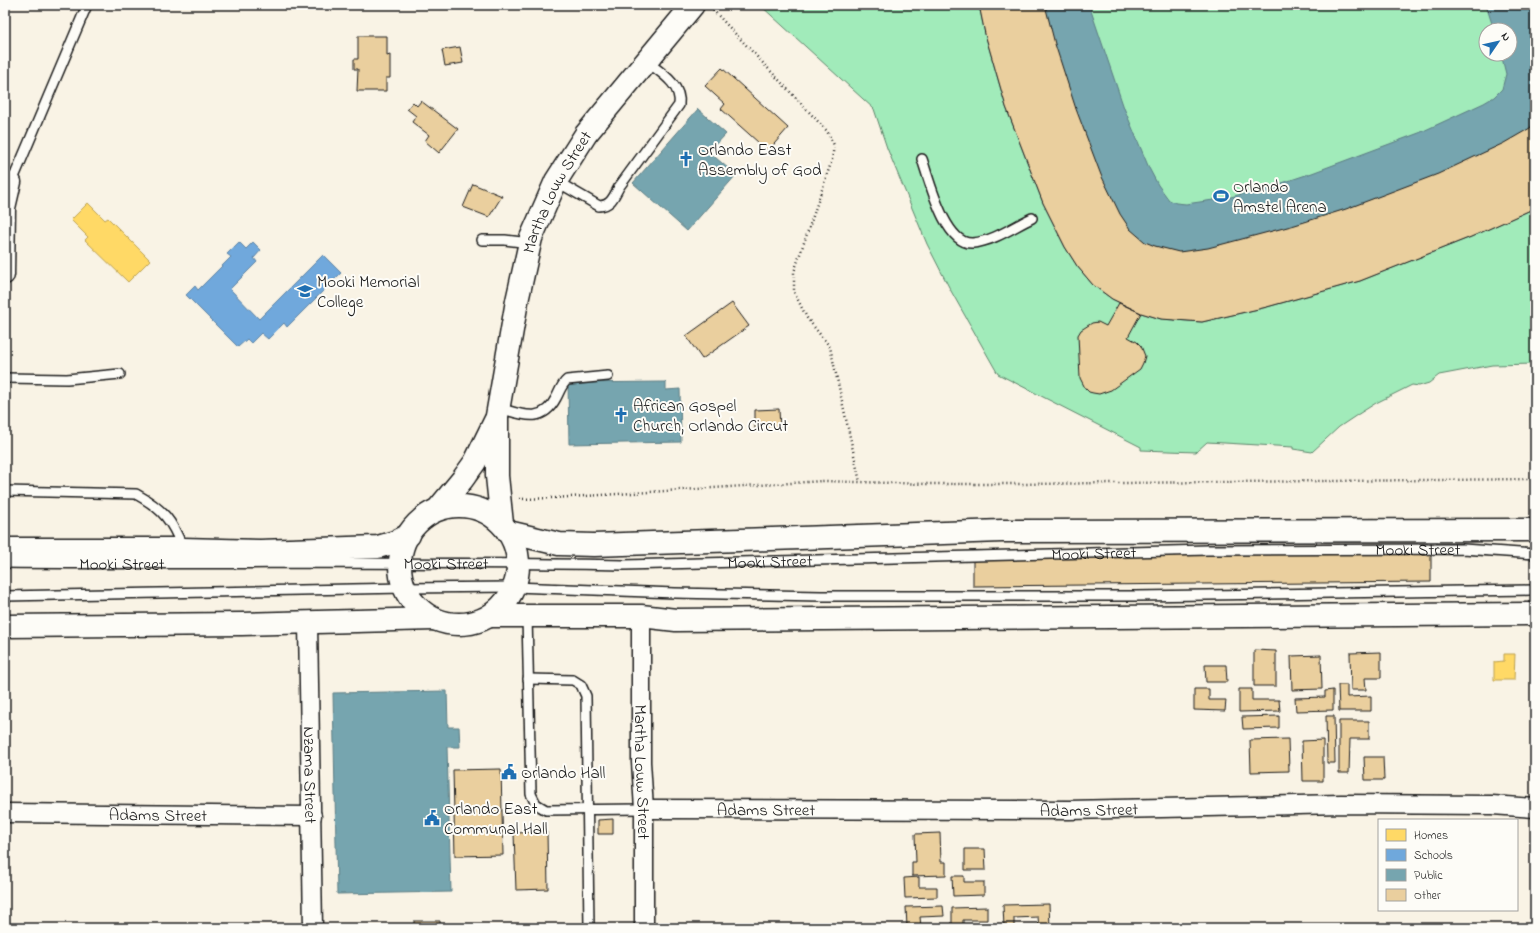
<svg xmlns="http://www.w3.org/2000/svg" width="1540" height="933" font-family="'Indie Flower',sans-serif">
	<rect width="100%" height="100%" fill="#f9f3e5"/>
	<filter id="ink" filterUnits="userSpaceOnUse"><feTurbulence type="fractalNoise" baseFrequency=".025" numOctaves="2"/><feDisplacementMap in="SourceGraphic" scale="8" xChannelSelector="R" yChannelSelector="G"/><feConvolveMatrix kernelMatrix="1 2 1 2 8 2 1 2 1" color-interpolation-filters="sRGB"/></filter>
	<g filter="url(#ink)">
		<!-- green -->
		<path fill="#a1ebba" stroke="#5e846b" fill-rule="evenodd" d="M760 5H1535V364L1492 365 1439 375 1429 383 1419 386 1412 385 1376 403 1357 415 1339 427 1312 452 1293 449V447L1207 442 1196 452 1141 450V447L998 374 951 291 927 244 887 148 874 109ZM1486 30H1510V54H1486Z"/>
		<!-- homes -->
		<path fill="#ffd966" stroke="#bba050" d="M88 203 105 220 108 218 150 260 128 282 85 240 88 237 71 220Z
			M1504 654H1515L1514 680H1494V662L1504 661Z"/>
		<!-- schools -->
		<path fill="#6fa8dc" stroke="#567ea2" d="M239 242 246 249 253 242 261 250 254 258 257 262 230 289 259 319 323 255 341 273 287 327 284 323 268 339 261 333 251 343 247 339 238 347 186 295 195 286 198 290 231 257 227 254Z"/>
		<!-- public -->
		<path fill="#76a5af" stroke="#5b7c83" d="M979 5H1089L1124 108 1149 168 1158 185 1169 200 1176 203 1186 204 1227 198 1276 185 1312 173 1419 133 1484 103 1494 97 1502 89 1506 74 1501 54H1510V30H1494L1486 5H1535V208L1471 237 1360 281 1267 307 1202 322 1161 319 1141 313 1112 299 1093 285 1077 266 1065 247 1043 203 1006 107 985 34Z
			M698 109 726 134 709 152 736 175 687 231 633 183Z
			M666 382V390L680 389 681 442 569 444 568 383Z
			M447 691 448 727H459L460 747H447L451 892 337 894 333 693Z"/>
		<!-- building -->
		<path fill="#eacf9e" stroke="#1c1c1c" d="M979 5H1045L1055 44 1076 109 1101 175 1120 214 1130 229 1145 242 1155 246 1179 252 1208 248 1295 225 1346 209 1438 174 1504 143 1530 128 1535 122V208L1471 237 1360 281 1267 307 1202 322 1161 319 1141 313 1112 299 1093 285 1077 266 1065 247 1043 203 1006 107 985 34Z
			M358 36H387V56L390 55V78H386V91H357L358 69H354V59H358Z
			M460 47 463 63 445 66 442 50Z
			M722 68 788 128 768 151 721 109 725 104 705 86Z
			M421 101 458 129 439 153 425 141 429 135 412 122 416 116 407 109 413 102 417 106Z
			M473 184 502 196 489 217 463 207Z
			M732 303 749 326 702 359 686 336Z
			M1119 303 1141 313 1128 337 1137 342 1141 346 1145 356 1143 363 1140 369 1111 390 1099 394 1093 393 1089 392 1085 388 1080 378 1078 335 1081 330 1092 323 1098 322 1106 326Z
			M779 409 780 429 755 430V410Z
			M1431 553V582L973 586V557Z
			M1254 650 1276 651V686H1254Z
			M1381 652V678H1365L1366 690H1351L1350 653Z
			M1321 655 1322 689 1292 690 1291 656Z
			M1205 665H1226L1227 682H1206Z
			M1338 685H1347V697L1371 696V711H1339Z
			M1194 689H1209V700H1226L1225 711 1194 710Z
			M1239 689H1252V700H1279L1280 711 1239 712Z
			M1333 690V710L1296 711 1295 698 1325 697V691Z
			M1279 716V728L1243 729 1242 717Z
			M1326 716H1334L1335 763H1327Z
			M1339 721H1369V739H1350L1349 773H1339Z
			M1288 739 1289 771 1251 772 1250 740Z
			M1323 740V781H1303L1302 741Z
			M1364 757H1383L1384 780H1365Z
			M501 769 503 855 455 856 453 770Z
			M613 819V834H598V820Z
			M547 832 548 889 516 890 514 833Z
			M940 833 941 862H946V875L912 876V862H916L915 834Z
			M965 849H985L986 870H965Z
			M952 876H964V882H984V895L953 896Z
			M919 877V887H937V897L905 898 904 878Z
			M1049 904 1050 928H1039L1038 917 1014 918V928H1004L1003 905Z
			M943 906 944 916 920 917 921 927H907L906 907Z
			M987 907V920H963V928H952V908Z
			M414 921H440V928H414Z"/>
		<g fill="none" stroke-linecap="round" stroke-linejoin="round">
			<defs>
				<g id="lane">
					<path d="M922 159C929 179 945 246 973 243 994 241 1013 227 1032 218"/>
					<path d="M556 181 599 206C611 206 614 196 619 187L679 105C682 84 660 72 646 61"/>
					<path d="M12 182 87 5"/>
					<path d="M482 240H505L530 243"/>
					<path d="M5 378 67 379 120 374"/>
					<path d="M499 408C521 414 542 425 556 398 560 391 561 385 567 380L608 376"/>
					<path d="M5 491 136 494C163 509 172 520 183 549"/>
					<path id="s1" d="M5 563C211 565 418 561 624 565L1208 550 1463 549 1535 554"/>
					<path d="M5 596 405 588 514 587 675 593 821 596H1136L1535 590"/>
					<path d="M527 616 531 794 536 804 546 810 644 809"/>
					<path d="M528 679 573 680 581 685 586 696 589 928"/>
				</g>
				<g id="street">
					<path d="M5 275 6 208 12 182"/>
					<path id="s2" d="M641 616V762L644 809V928"/>
					<path id="s3" d="M308 623 313 928"/>
					<path id="s4" d="M644 809 1069 810 1341 804 1492 805 1535 808"/>
					<path id="s5" d="M5 813 312 816"/>
				</g>
				<g id="secondary">
					<circle cx="459" cy="565" r="59"/>
					<path d="M438 509 462 480 475 462 495 421"/>
					<path id="s6" d="M502 524 497 476V416L517 301 531 238 556 181 586 134 693 5"/>
					<path d="M508 532 559 544 594 545 1002 531 1535 530"/>
					<path d="M5 549H183L260 551 378 547 395 542 409 535"/>
					<path d="M490 616H641L676 620 1535 614"/>
					<path d="M5 626 242 624 434 619"/>
				</g>
			</defs>
			<!-- lane casing -->
			<use href="#lane" stroke="#1c1c1c" stroke-width="12"/>
			<!-- street casing -->
			<use href="#street" stroke="#1c1c1c" stroke-width="21"/>
			<!-- secondary casing -->
			<use href="#secondary" stroke="#1c1c1c" stroke-width="25"/>
			<!-- path -->
			<path stroke="#1c1c1c" stroke-width="2.5" stroke-dasharray="1 3" stroke-linecap="butt" d="M713 10 827 131 834 145 832 160 794 272V292L807 318 830 347 860 482
				M519 499 554 498 824 481 927 484H1016L1535 479"/>
			<!-- lane -->
			<use href="#lane" stroke="#fdfcf7" stroke-width="9"/>
			<!-- street -->
			<use href="#street" stroke="#fdfcf7" stroke-width="18"/>
			<!-- secondary -->
			<use href="#secondary" stroke="#fdfcf7" stroke-width="22"/>
		</g>
	</g>
	<!-- icons -->
	<defs>
		<symbol id="church-bare" viewBox="-9 -9 18 18"><path d="M-1.2-6h2.4v3.5h3.3v2.4h-3.3V6h-2.4V-.1h-3.3v-2.4h3.3Z" fill="#1f6fb2" stroke="#fdfcf7" stroke-width="2.5" paint-order="stroke"/></symbol>
		<symbol id="stadium-bare" viewBox="-9 -9 18 18"><path d="M0-5a6.5 5 0 1 0 0 10a6.5 5 0 1 0 0-10ZM-3.5-1.8h7v3.6h-7Z" fill="#1f6fb2" stroke="#fdfcf7" stroke-width="2.5" paint-order="stroke"/></symbol>
		<symbol id="university-bare" viewBox="-9 -9 18 18"><path d="M0-5L7-2L0 1L-7-2ZM-4 1L0 2.5L4 1V4Q0 6-4 4Z" fill="#1f6fb2" stroke="#fdfcf7" stroke-width="2.5" paint-order="stroke"/></symbol>
		<symbol id="civic-bare" viewBox="-9 -9 18 18"><path d="M-.6-6.5H3V-4.5H.6V-3L4-1V1h2V6H-6V1h2V-1L-.6-3ZM-1.2 2.5V6h2.4V2.5Z" fill="#1f6fb2" stroke="#fdfcf7" stroke-width="2.5" paint-order="stroke"/></symbol>
	</defs>
	<g fill-rule="evenodd">
		<use href="#church-bare" x="675" y="148" width="22" height="22"/>
		<use href="#stadium-bare" x="1210" y="185" width="22" height="22"/>
		<use href="#university-bare" x="294" y="280" width="22" height="22"/>
		<use href="#church-bare" x="610" y="404" width="22" height="22"/>
		<use href="#civic-bare" x="498" y="761" width="22" height="22"/>
		<use href="#civic-bare" x="421" y="807" width="22" height="22"/>
	</g>
	<g text-anchor="middle" stroke-width="4" stroke-linejoin="round" paint-order="stroke">
		<!-- poi labels -->
		<g font-size="17" fill="#1c1c1c" stroke="#fdfcf7" text-anchor="start">
			<text x="698" y="155">Orlando East<tspan x="698" dy="20">Assembly of God</tspan></text>
			<text x="1233" y="192">Orlando<tspan x="1233" dy="20">Amstel Arena</tspan></text>
			<text x="317" y="287">Mooki Memorial<tspan x="317" dy="20">College</tspan></text>
			<text x="633" y="411">African Gospel<tspan x="633" dy="20">Church, Orlando Circut</tspan></text>
			<text x="521" y="778">Orlando Hall</text>
			<text x="444" y="814">Orlando East<tspan x="444" dy="20">Communal Hall</tspan></text>
		</g>
		<!-- street labels -->
		<g font-size="17" fill="#1c1c1c" stroke="#fdfcf7">
			<text dy="6" stroke="none"><textPath href="#s6" startOffset="342">Martha Louw Street</textPath></text>
			<text dy="6" stroke="none"><textPath href="#s1" startOffset="1413">Mooki Street</textPath></text>
			<text dy="6" stroke="none"><textPath href="#s1" startOffset="1089">Mooki Street</textPath></text>
			<text dy="6" stroke="none"><textPath href="#s1" startOffset="765">Mooki Street</textPath></text>
			<text dy="6" stroke="none"><textPath href="#s1" startOffset="441">Mooki Street</textPath></text>
			<text dy="6" stroke="none"><textPath href="#s1" startOffset="117">Mooki Street</textPath></text>
			<text dy="6" stroke="none"><textPath href="#s2" startOffset="156">Martha Louw Street</textPath></text>
			<text dy="6" stroke="none"><textPath href="#s3" startOffset="152">Nzama Street</textPath></text>
			<text dy="6" stroke="none"><textPath href="#s4" startOffset="445">Adams Street</textPath></text>
			<text dy="6" stroke="none"><textPath href="#s4" startOffset="122">Adams Street</textPath></text>
			<text dy="6" stroke="none"><textPath href="#s5" startOffset="153">Adams Street</textPath></text>
		</g>
	</g>
	<!-- margin -->
	<rect width="1540" height="933" fill="none" stroke="#fdfcf7" stroke-width="20"/>
	<rect x="10" y="10" width="1520" height="913" fill="none" stroke="#1c1c1c" stroke-width="1.5" filter="url(#ink)"/>
	<!-- legend -->
	<rect x="1378" y="819" width="140" height="92" fill="#fdfcf7" stroke="#a3a29f"/>
	<rect x="1386" y="829" width="20" height="12" fill="#ffd966" stroke="#a3a29f"/>
	<text x="1414" y="839" font-size="12" fill="#1c1c1c">Homes</text>
	<rect x="1386" y="849" width="20" height="12" fill="#6fa8dc" stroke="#a3a29f"/>
	<text x="1414" y="859" font-size="12" fill="#1c1c1c">Schools</text>
	<rect x="1386" y="869" width="20" height="12" fill="#76a5af" stroke="#a3a29f"/>
	<text x="1414" y="879" font-size="12" fill="#1c1c1c">Public</text>
	<rect x="1386" y="889" width="20" height="12" fill="#eacf9e" stroke="#a3a29f"/>
	<text x="1414" y="899" font-size="12" fill="#1c1c1c">Other</text>
	<!-- north arrow -->
	<g transform="translate(1498 42) rotate(56)"><circle r="19" fill="#fdfcf7" stroke="#a3a29f"/>
	<path d="M0-3L7 15L0 10L-7 15Z" fill="#1f6fb2"/>
	<text y="-6" font-size="11" font-weight="bold" text-anchor="middle" fill="#1c1c1c">N</text>
	</g>
</svg>
